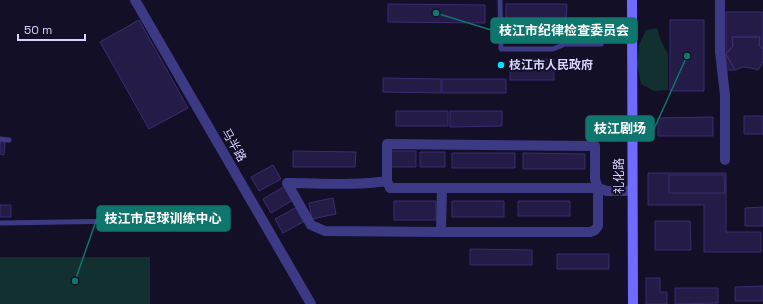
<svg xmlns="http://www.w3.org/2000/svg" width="763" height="304" font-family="'Space Grotesk','Noto Sans SC',sans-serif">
	<rect width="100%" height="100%" fill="#130f26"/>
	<!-- green -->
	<path fill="#12302f" d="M657 28 661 41 668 54V90L654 91 641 84 637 64 639 45 646 30Z
		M0 257H150V304H0Z"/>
	<!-- building -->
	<path fill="#241b47" stroke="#3b2d73" d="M388 4 485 5V23L388 22Z
		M506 4H567L566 22H506Z
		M726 12H763V49L759 46 760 37H732L733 46 726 54Z
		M139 20 188 108 149 129 100 42Z
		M670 20H704V91H670Z
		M732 37H760L759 46 763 49V62L758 70 751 68 743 67 735 70 726 54 733 46Z
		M726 54 735 70H726Z
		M510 59H554V80H510Z
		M383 78 441 79V93L383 92Z
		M442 79H506V93H442Z
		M396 111H448V126H396Z
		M450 111H502V126L450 127Z
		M744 116H763V134H744Z
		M713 117V136H658V118Z
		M0 142H5L4 155 0 154Z
		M293 151 356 152 355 167H293Z
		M390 151H416V167H390Z
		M420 152H445V167H420Z
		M452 153H515V168H452Z
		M523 153 585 154V169H523Z
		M273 165 281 179 259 191 251 177Z
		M648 173H726V232H761V252H704V205H648Z
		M669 175H724L725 193H669Z
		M285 186 293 200 271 213 263 199Z
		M333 198 336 214 312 219 309 203Z
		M394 201H436V220H394Z
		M452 201H504V217H452Z
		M518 201H570V216H518Z
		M0 205H11V217H0Z
		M297 207 305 221 283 233 275 219Z
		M763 207V226H745V208Z
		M655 221H690L691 250H655Z
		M470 249 532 250V265H470Z
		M557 254H609V269H557Z
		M646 278H660V292H667V304H646Z
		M763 286V301H735V287Z
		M675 288H718V303L675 304Z"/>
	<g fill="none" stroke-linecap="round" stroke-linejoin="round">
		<!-- lane -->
		<path stroke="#3d3a85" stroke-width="5" d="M500 0 501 49H553L565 44H601
			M0 139 9 140
			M0 223 126 221"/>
		<!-- street -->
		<path stroke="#3d3a85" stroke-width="10" d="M135 0 311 304
			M720 0V52L725 95V160
			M287 183 311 225 325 231 441 232
			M287 183C320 183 354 186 387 181
			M442 188 441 232H590L595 230 598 226V188H390L387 181V144L595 146V179L598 188 607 191H632"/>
		<!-- secondary -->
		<path stroke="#6f6bff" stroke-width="10" d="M632 0 633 304"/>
	</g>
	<!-- markers -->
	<circle fill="#00e5ff" stroke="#130f26" stroke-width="1.5" cx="501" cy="65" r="4"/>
	<g text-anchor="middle" stroke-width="4" stroke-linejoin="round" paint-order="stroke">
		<!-- poi labels -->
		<g font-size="12" font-weight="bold" fill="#d9d4ff" stroke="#130f26" text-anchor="start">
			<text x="509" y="69">枝江市人民政府</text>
		</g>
		<!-- street labels -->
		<g font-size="12" fill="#d9d4ff" stroke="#130f26">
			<text transform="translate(234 145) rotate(60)" y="4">马半路</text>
			<text transform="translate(619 176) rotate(-90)" y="4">礼化路</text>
		</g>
	</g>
	<!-- callouts -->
	<path fill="none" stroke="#0f766e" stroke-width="1.5" d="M436 13L491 30M687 56L654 129M75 281L97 218"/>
	<g fill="#0f766e" stroke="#130f26" stroke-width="1.5">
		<circle cx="436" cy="13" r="4"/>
		<circle cx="687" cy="56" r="4"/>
		<circle cx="75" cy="281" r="4"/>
	</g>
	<g fill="#0f766e" stroke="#0f766e" stroke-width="1.5">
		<rect x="491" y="18" width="146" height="25" rx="4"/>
		<rect x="586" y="116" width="68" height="25" rx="4"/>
		<rect x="97" y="206" width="133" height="25" rx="4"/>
	</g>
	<g font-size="13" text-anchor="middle" font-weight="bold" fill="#fff">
		<text x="564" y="35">枝江市纪律检查委员会</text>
		<text x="620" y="133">枝江剧场</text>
		<text x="163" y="223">枝江市足球训练中心</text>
	</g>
	<!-- scale -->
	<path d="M18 34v6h67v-6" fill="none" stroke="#d9d4ff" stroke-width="2"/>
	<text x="24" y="34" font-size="12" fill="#d9d4ff" stroke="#130f26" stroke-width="3" paint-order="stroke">50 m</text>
</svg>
